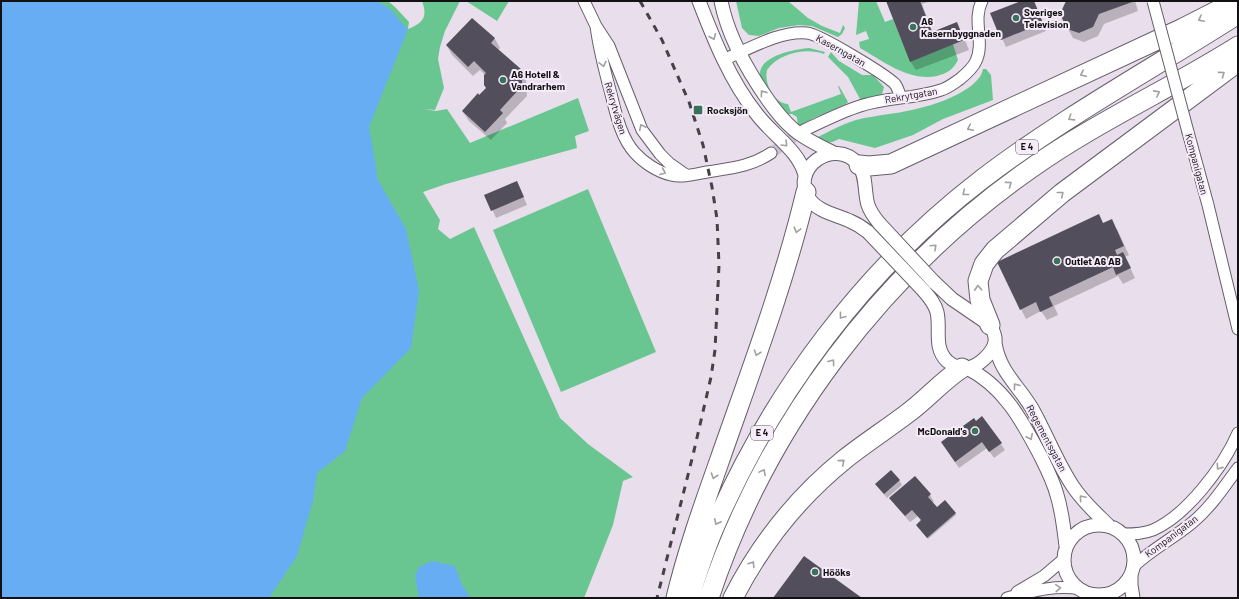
<svg xmlns="http://www.w3.org/2000/svg" width="1239" height="599" font-family="Barlow,sans-serif">
	<rect width="100%" height="100%" fill="#e8deec"/>
	<!-- green -->
	<path fill="#6ac690" d="M1 1H388L395 7 409 22 408 29C423 23 428 17 422 1H460L445 31 440 47 438 59 444 88 435 110 424 109 436 111 447 109 470 143 578 98 589 131 575 136 577 148 446 184 423 192 440 220 438 229 450 239 474 227 560 418 588 444 633 477 623 481 613 525 584 598H1Z
		M466 1H509L497 21Z
		M736 1H788L808 18 822 26 840 33 843 25 845 28 842 34 838 37 812 26 799 25 779 28 759 36 749 35 742 28Z
		M859 1H876L885 22 893 19 910 61 953 44 958 60C953 70 947 73 937 76 909 82 883 61 860 48L859 42 869 39 866 31 856 35Z
		M809 48 825 52 824 54C805 47 778 54 767 70 764 84 774 103 788 104L791 112 841 94 838 86H839L848 102 846 104 812 119 798 128 797 117 792 114H785C779 106 774 97 768 89 766 86 762 82 761 79 753 57 795 49 809 48Z
		M831 52 839 61 862 75H873L884 87 882 94 876 96 862 100 860 99 848 77 828 57Z
		M983 69H986L991 75 993 100 943 119 913 135 875 148 839 139C828 145 825 142 814 139 828 132 842 124 856 120 867 117 878 116 889 114 915 111 963 99 979 78 981 76 982 72 983 69Z
		M588 189 656 352 561 392 493 230Z"/>
	<!-- water -->
	<path fill="#67adf3" d="M1 1H377L391 10 405 27 408 29 369 127 378 180 406 229 419 291 411 348 362 398 345 451 317 473 313 501 297 556 269 598H1Z
		M432 561 455 566 462 585 470 597 474 598H419L415 576 419 567Z"/>
	<!-- shadow -->
	<path fill="#0003" d="M887 1H931L922 4 933 33 957 24 962 33 969 50 916 70 910 61Z
		M1023 1H1034L1046 31 1006 47 991 14Z
		M1067 1H1135L1138 11 1104 24 1098 36 1084 42 1073 38 1068 29Z
		M472 19 495 39 500 48 498 50 521 71 526 80 527 96 505 119 507 123 491 140 469 121 463 112 487 88 485 75 480 70 473 76 452 55 447 46Z
		M517 182 527 205 496 218 486 195Z
		M1103 224 1117 229 1129 255 1125 257 1135 278 1123 284 1118 276 1054 306 1058 315 1047 320 1041 311 1026 319 1021 309Z
		M982 417 1005 450 994 458 987 448 959 468 942 443Z
		M899 480 902 485 887 498 876 485Z
		M930 495 934 502 932 503 937 508 955 513 956 515 928 539 918 527 922 521 918 516 910 522 895 505 891 498Z"/>
	<!-- building -->
	<path fill="#524e5b" d="M886 1H920L932 32 957 22 964 40 910 62Z
		M1021 1H1034L1043 23 1001 40 990 13Z
		M1066 1H1135L1099 14 1093 27 1079 33 1067 29 1060 14Z
		M472 18 495 38 491 43 522 70V86L500 110 503 113 485 132 462 111 478 93 479 95 486 88 484 85V75L486 73 474 61 468 67 446 45Z
		M517 181 524 197 491 211 484 195Z
		M1099 214 1103 223 1112 219 1124 246 1115 250 1117 255 1123 252 1131 268 1116 275 1113 267 1049 297 1053 306 1040 312 1036 302 1020 310 997 262Z
		M982 416 1002 443 989 452 982 442 955 462 941 442 974 418 976 421Z
		M891 470 900 480 884 494 875 484Z
		M915 476 931 494 928 497 937 507 945 500 956 513 927 538 916 525 921 520 912 510 905 516 889 498Z
		M804 556 862 598H773Z"/>
	<g fill="none" stroke-linecap="round" stroke-linejoin="round">
		<!-- minor-tunnel -->
		<path stroke="#c8bfcc" stroke-width="11" stroke-dasharray="11 5.5" stroke-linecap="butt" d="M771 153 804 130"/>
		<defs>
			<path id="minor" d="M584 1 596 26 609 46 642 130 660 154 669 163 686 175
				M596 26C599 49 605 72 611 94 616 114 621 138 635 153 644 163 658 172 671 175 682 178 696 174 707 172 731 168 750 167 771 153
				M723 60C747 50 780 30 807 33 819 34 885 74 895 84 898 88 899 93 901 98
				M804 130C822 122 841 112 860 106 886 97 915 99 941 90 948 88 954 83 960 79 966 74 973 68 976 61 985 42 972 20 982 1
				M1188 132 1208 205 1238 329
				M1123 534C1133 534 1143 534 1153 530 1187 515 1223 467 1238 433
				M1134 566C1152 549 1174 538 1193 522 1211 507 1224 487 1238 468
				M1017 592 1044 576 1064 559
				M1007 598C1030 592 1056 584 1080 589"/>
			<path id="tertiary" d="M699 1C714 40 730 80 756 113 772 135 798 149 805 175
				M721 1C728 37 747 70 768 100 775 110 783 120 792 128 804 139 820 146 834 153
				M868 232C862 227 857 224 850 221 837 215 819 212 810 200 788 169 834 136 858 164 867 175 864 192 868 205 870 211 875 218 879 223
				M924 291C930 298 935 304 937 312 941 329 933 347 947 361 952 365 960 369 967 368 978 367 993 353 995 342 996 336 993 330 990 325L952 299 934 282
				M995 343C1000 374 1020 386 1034 412 1047 436 1057 462 1072 485 1082 501 1096 513 1109 526
				M967 368C1003 386 1021 419 1039 453 1046 467 1053 480 1057 495 1062 511 1064 529 1066 546
				M1064 560a35 35 0 1 1 70 0a35 35 0 1 1-70 0Z
				M1131 574V585L1133 598"/>
			<path id="motorway" d="M859 165 869 166 891 164 1183 28 1236 1
				M990 325 980 300 978 281 984 264 995 250 1062 193 1238 62
				M676 598C687 552 703 507 719 462 750 373 784 284 806 192
				M689 598C697 574 704 551 714 528 772 393 864 270 981 180 1062 118 1152 69 1238 14
				M709 598C766 425 882 273 1030 169 1096 122 1170 89 1238 46
				M733 598C760 545 798 497 845 459 865 443 887 429 908 413 927 399 942 381 962 368"/>
		</defs>
		<!-- minor casing -->
		<use href="#minor" stroke="#675e6a" stroke-width="13"/>
		<!-- tertiary casing -->
		<use href="#tertiary" stroke="#675e6a" stroke-width="15"/>
		<!-- motorway casing -->
		<use href="#motorway" stroke="#675e6a" stroke-width="21"/>
		<!-- minor -->
		<use href="#minor" stroke="#fff" stroke-width="11"/>
		<!-- tertiary -->
		<use href="#tertiary" stroke="#fff" stroke-width="13"/>
		<!-- motorway -->
		<use href="#motorway" stroke="#fff" stroke-width="19"/>
		<!-- rail -->
		<path stroke="#454147" stroke-width="3" stroke-dasharray="7 7" stroke-linecap="butt" d="M640 1 662 40 689 102 703 145 712 187 717 219 719 265 715 350 711 377 693 455 657 598"/>
		<defs>
			<path id="minor-bridge" d="M1153 1 1188 132"/>
			<path id="tertiary-bridge" d="M879 223 934 282
				M868 232 924 291"/>
		</defs>
		<!-- minor-bridge casing -->
		<use href="#minor-bridge" stroke="#675e6a" stroke-width="13" stroke-linecap="butt"/>
		<!-- tertiary-bridge casing -->
		<use href="#tertiary-bridge" stroke="#675e6a" stroke-width="15" stroke-linecap="butt"/>
		<!-- minor-bridge -->
		<use href="#minor-bridge" stroke="#fff" stroke-width="11"/>
		<!-- tertiary-bridge -->
		<use href="#tertiary-bridge" stroke="#fff" stroke-width="13"/>
	</g>
	<!-- one-way arrows -->
	<defs><path id="oneway-chevron" d="M-2-3.5L2.5 0L-2 3.5" fill="none" stroke-width="1.6" stroke-linecap="round" stroke-linejoin="round"/></defs>
	<g stroke="#a1a0a1">
		<use href="#oneway-chevron" transform="translate(1201 19) rotate(153)"/>
		<use href="#oneway-chevron" transform="translate(713 37) rotate(67)"/>
		<use href="#oneway-chevron" transform="translate(603 64) rotate(76)"/>
		<use href="#oneway-chevron" transform="translate(1083 74) rotate(155)"/>
		<use href="#oneway-chevron" transform="translate(1222 74) rotate(-36)"/>
		<use href="#oneway-chevron" transform="translate(763 93) rotate(-126)"/>
		<use href="#oneway-chevron" transform="translate(1157 93) rotate(-28)"/>
		<use href="#oneway-chevron" transform="translate(1071 118) rotate(148)"/>
		<use href="#oneway-chevron" transform="translate(642 127) rotate(-116)"/>
		<use href="#oneway-chevron" transform="translate(970 128) rotate(154)"/>
		<use href="#oneway-chevron" transform="translate(785 144) rotate(45)"/>
		<use href="#oneway-chevron" transform="translate(663 172) rotate(22)"/>
		<use href="#oneway-chevron" transform="translate(1009 184) rotate(-36)"/>
		<use href="#oneway-chevron" transform="translate(965 193) rotate(141)"/>
		<use href="#oneway-chevron" transform="translate(1061 194) rotate(-39)"/>
		<use href="#oneway-chevron" transform="translate(797 230) rotate(105)"/>
		<use href="#oneway-chevron" transform="translate(934 247) rotate(-43)"/>
		<use href="#oneway-chevron" transform="translate(978 288) rotate(-93)"/>
		<use href="#oneway-chevron" transform="translate(842 316) rotate(128)"/>
		<use href="#oneway-chevron" transform="translate(757 353) rotate(109)"/>
		<use href="#oneway-chevron" transform="translate(832 362) rotate(-54)"/>
		<use href="#oneway-chevron" transform="translate(1016 386) rotate(-128)"/>
		<use href="#oneway-chevron" transform="translate(1030 437) rotate(63)"/>
		<use href="#oneway-chevron" transform="translate(842 462) rotate(-40)"/>
		<use href="#oneway-chevron" transform="translate(1219 467) rotate(125)"/>
		<use href="#oneway-chevron" transform="translate(763 472) rotate(-62)"/>
		<use href="#oneway-chevron" transform="translate(714 476) rotate(109)"/>
		<use href="#oneway-chevron" transform="translate(1082 498) rotate(-130)"/>
		<use href="#oneway-chevron" transform="translate(717 522) rotate(115)"/>
		<use href="#oneway-chevron" transform="translate(752 564) rotate(-58)"/>
		<use href="#oneway-chevron" transform="translate(1058 588) rotate(-4)"/>
	</g>
	<!-- markers -->
	<g fill="#39725a" stroke="#f5ebf9" stroke-width="1.5">
		<circle cx="1016" cy="18" r="4"/>
		<circle cx="913" cy="27" r="4"/>
		<circle cx="503" cy="80" r="4"/>
		<rect x="693" y="105" width="10" height="10" rx="2"/>
		<circle cx="1057" cy="261" r="4"/>
		<circle cx="975" cy="431" r="4"/>
		<circle cx="815" cy="572" r="4"/>
	</g>
	<g text-anchor="middle" stroke-width="4" stroke-linejoin="round" paint-order="stroke">
		<!-- shield labels -->
		<g fill="#f5ebf9" stroke="#585259" stroke-width="1">
			<rect x="1016" y="140" width="22" height="14" rx="3"/>
			<rect x="751" y="426" width="22" height="14" rx="3"/>
		</g>
		<g font-size="9" font-weight="bold" fill="#141115">
			<text x="1027" y="150">E 4</text>
			<text x="762" y="436">E 4</text>
		</g>
		<!-- poi labels -->
		<g font-size="10" font-weight="bold" fill="#141115" stroke="#f5ebf9" text-anchor="start">
			<text x="1024" y="16">Sveriges<tspan x="1024" dy="12">Television</tspan></text>
			<text x="921" y="25">A6<tspan x="921" dy="12">Kasernbyggnaden</tspan></text>
			<text x="511" y="78">A6 Hotell &amp;<tspan x="511" dy="12">Vandrarhem</tspan></text>
			<text x="707" y="114">Rocksjön</text>
			<text x="1065" y="265">Outlet A6 AB</text>
			<text x="967" y="435" text-anchor="end">McDonald's</text>
			<text x="823" y="576">Hööks</text>
		</g>
		<!-- street labels -->
		<g font-size="10" fill="#141115" stroke="#f5ebf9">
			<text transform="translate(841 50) rotate(29)" y="4">Kaserngatan</text>
			<text transform="translate(911 95) rotate(-10)" y="4">Rekrytgatan</text>
			<text transform="translate(616 108) rotate(73)" y="4">Rekrytvägen</text>
			<text transform="translate(1197 164) rotate(75)" y="4">Kompanigatan</text>
			<text transform="translate(1047 438) rotate(62)" y="4">Regementsgatan</text>
			<text transform="translate(1171 536) rotate(-37)" y="4">Kompanigatan</text>
		</g>
	</g>
	<!-- border -->
	<rect width="1239" height="599" fill="none" stroke="#141115" stroke-width="4"/>
</svg>
